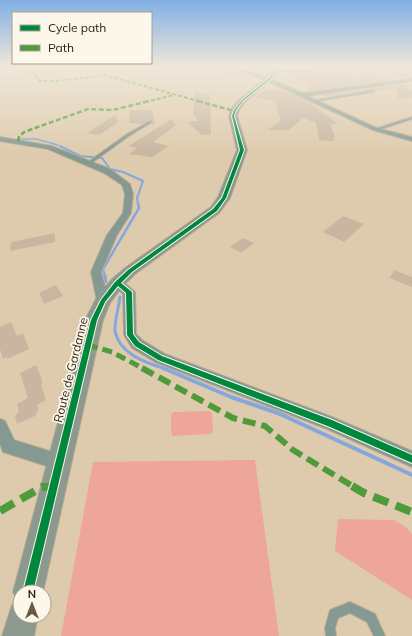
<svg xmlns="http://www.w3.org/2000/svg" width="412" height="636" font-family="Mulish,sans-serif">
	<rect width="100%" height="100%" fill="#decbad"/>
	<!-- green -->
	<path fill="#eda699" d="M380 66H412V79L395 74Z
		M209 411 212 413 213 432 210 434 173 436 171 433V415L173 412Z
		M255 460 279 636H61L93 462Z
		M338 519 394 520 407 528 412 534V600L335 551Z"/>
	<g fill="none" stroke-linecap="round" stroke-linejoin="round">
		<!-- stream-far4 -->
		<path stroke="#86a7de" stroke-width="1.5" d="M21 139H36L58 145
			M60 146 62 147"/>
		<!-- stream-far3 -->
		<path stroke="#86a7de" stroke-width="2" d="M60 146 80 156 102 158 110 169 123 172 143 181 137 198 138 204"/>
		<!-- stream-far2 -->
		<path stroke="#86a7de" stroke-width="2.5" d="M105 277 103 269 139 208 138 203"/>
		<!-- stream-far1 -->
		<path stroke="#86a7de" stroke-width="3" d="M105 276 106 282
			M120 297C119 305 114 324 115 331 120 355 147 363 166 369"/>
		<!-- stream -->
		<path stroke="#86a7de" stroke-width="4" d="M163 368 231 397 280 414 412 475"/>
	</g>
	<!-- building -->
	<path fill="#c8b6a1" d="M33 66H61L45 76Z
		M239 66H276L271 72 261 74Z
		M308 66H310L312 72H345L351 75 376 73 393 80 312 90 307 88 311 86 292 75Z
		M230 68 250 76 242 78V75L225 74Z
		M403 84 410 86 404 87 412 90V97L398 99 396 88 375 91 373 89 327 97 323 95Z
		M268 89 288 92 307 101 337 123 331 125 335 138H333L334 141 319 140 316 123 303 118 289 130H268L281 121 275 101 254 97Z
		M195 92 210 95 211 135H202L187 122 198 121 193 114Z
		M130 110H152L155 125H151L153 122 151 120 142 124 129 123Z
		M115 115 119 122 99 135 87 133Z
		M172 119 176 125 153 142 169 146 152 157 129 154 137 148 128 146Z
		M343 216 364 224 344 242 323 232Z
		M55 233V242L10 251 11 242Z
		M243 238 254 243 241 253 230 247Z
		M394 270 412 277V287L390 278Z
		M56 285 63 296 44 304 39 293Z
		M11 322 17 336 23 333 29 349 7 359 6 357 3 359 0 349V327Z
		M36 365 42 380V384L41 385 46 400 37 405 38 410 35 416 17 424 15 417 19 411 17 404 28 398 20 373Z"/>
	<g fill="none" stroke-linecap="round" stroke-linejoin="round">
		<defs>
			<path id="lane" d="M373 90 374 92 312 102 311 101Z
				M412 117V119L378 130 375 129Z
				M150 121 152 122 129 136 90 164 87 163 127 134Z
				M350 602 375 614 385 636H374L367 622 350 613 338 618 335 628 336 636H326L325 628 330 610Z"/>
			<path id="street" d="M228 66H234L271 79 302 93 412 79V81L307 96 377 128 412 137V141L373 130 267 81Z
				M0 137 52 146 110 169 130 184 133 194 131 213 117 235 101 272 109 301 107 304 103 305 99 304 97 301 91 272 107 235 123 213 125 194 122 185 104 173 48 149 0 141Z
				M117 279 121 280 135 292 136 334 142 340 165 354 332 417 412 451V467L327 429 155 362 132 348 124 335 123 294 112 283 113 280Z
				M0 419 5 421 14 440 65 456 67 462 65 468 59 470 3 452 0 444Z"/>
			<path id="secondary" d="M278 66H284L274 78 245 102 239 110 237 116 247 150 230 198 219 213 135 274 122 287 110 303 103 320 43 592H20V616H38L34 636H2L12 605 19 603 13 592 85 320 97 297 112 279 125 268 211 207 218 197 237 150 229 116 231 110 240 99 268 77Z"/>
			<path id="highway" d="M0 66H13L0 70Z"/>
		</defs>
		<!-- lane casing -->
		<use href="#lane" stroke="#b9ab93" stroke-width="2"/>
		<!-- street casing -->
		<use href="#street" stroke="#b9ab93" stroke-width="2"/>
		<!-- secondary casing -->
		<use href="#secondary" stroke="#b9ab93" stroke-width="2"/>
		<!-- highway casing -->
		<use href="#highway" stroke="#b9ab93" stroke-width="2"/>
		<!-- lane -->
		<use href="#lane" fill="#859993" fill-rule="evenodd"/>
		<!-- street -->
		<use href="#street" fill="#859993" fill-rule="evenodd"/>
		<!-- secondary -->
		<use href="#secondary" fill="#8b998e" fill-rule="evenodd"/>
		<!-- highway -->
		<use href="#highway" fill="#969a8c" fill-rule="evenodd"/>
		<!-- rail -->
		<path stroke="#8e9385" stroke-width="1" stroke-dasharray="1 1.5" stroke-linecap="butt" d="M0 71 23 66"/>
		<!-- quiet-far4 -->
		<path stroke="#4f9a3a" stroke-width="2" stroke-dasharray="4 2" stroke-linecap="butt" d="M32 66 29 69 40 81H56L105 75 202 102
			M277 71 353 69
			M145 102 174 95"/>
		<!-- quiet-far3 -->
		<path stroke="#4f9a3a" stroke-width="2.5" stroke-dasharray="5 2.5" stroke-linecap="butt" d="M198 101 234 111
			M18 141 19 137 24 132 88 109 113 110 149 101"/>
		<!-- quiet-far2 -->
		<path stroke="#4f9a3a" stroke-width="5" stroke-dasharray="10 5" stroke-linecap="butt" d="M88 345 112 352 144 369"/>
		<!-- quiet-far1 -->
		<path stroke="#4f9a3a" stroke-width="6" stroke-dasharray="13 6" stroke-linecap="butt" d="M142 368 233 418 265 426 293 450 354 487
			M42 487H53"/>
		<!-- quiet -->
		<path stroke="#4f9a3a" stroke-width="8" stroke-dasharray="16 8" stroke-linecap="butt" d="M352 486 364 493 412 512
			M0 511 42 487H53"/>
		<defs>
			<path id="cycleway" d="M280 66H282L271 79 243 101 236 110 234 116 244 150 226 198 217 211 132 272 121 283 132 292 133 334 139 342 162 356 332 420 412 455V463L330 427 158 360 135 346 127 335 126 293 118 286 105 302 97 320 33 592H23L91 320 101 300 115 282 128 270 213 209 222 198 240 150 232 116 234 110 242 100 269 78Z"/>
		</defs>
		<!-- cycleway casing -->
		<use href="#cycleway" stroke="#fdf6eb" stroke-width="2"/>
		<!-- cycleway -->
		<use href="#cycleway" fill="#00873e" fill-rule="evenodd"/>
	</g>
	<!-- sky -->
	<linearGradient id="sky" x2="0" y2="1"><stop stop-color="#81afe4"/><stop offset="0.43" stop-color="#f0e8da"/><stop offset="1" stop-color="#f0e8da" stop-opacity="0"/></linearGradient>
	<rect width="412" height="155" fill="url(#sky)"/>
	<g text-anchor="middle" stroke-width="3.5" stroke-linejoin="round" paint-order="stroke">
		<!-- street labels -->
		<g font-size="12" fill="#291d06" stroke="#fdf6eb">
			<text transform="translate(71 370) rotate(-76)" y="4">Route de Gardanne</text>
		</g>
	</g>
	<!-- legend -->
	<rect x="12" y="12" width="140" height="52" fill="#fdf6eb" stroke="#a89f8f"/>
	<rect x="20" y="25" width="20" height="6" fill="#00873e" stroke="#a89f8f"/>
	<text x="48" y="32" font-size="12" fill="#291d06">Cycle path</text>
	<rect x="20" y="45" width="20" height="6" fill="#4f9a3a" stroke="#a89f8f"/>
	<text x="48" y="52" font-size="12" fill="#291d06">Path</text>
	<!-- north arrow -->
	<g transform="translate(32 604)"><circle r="19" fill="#fdf6eb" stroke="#a89f8f"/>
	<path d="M0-3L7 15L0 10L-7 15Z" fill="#685a40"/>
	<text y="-6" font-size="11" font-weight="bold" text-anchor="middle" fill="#291d06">N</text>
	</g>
</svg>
